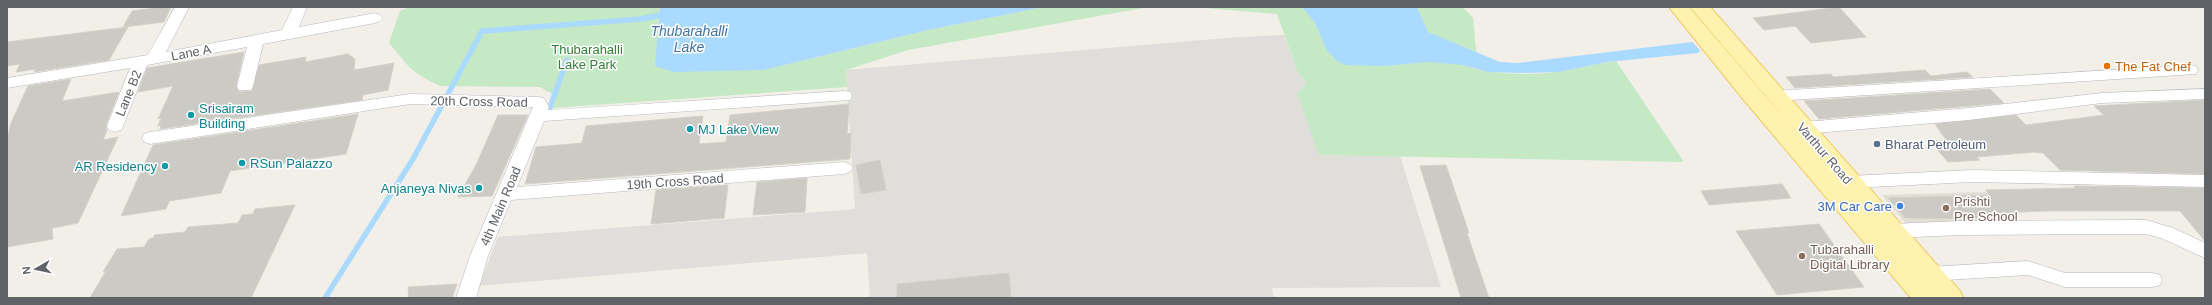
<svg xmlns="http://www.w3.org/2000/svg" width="2212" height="305" font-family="Arial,sans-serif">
	<rect width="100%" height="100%" fill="#f1efe8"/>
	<!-- industrial -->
	<path fill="#e0deda" d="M1284 35 1298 73 1307 83 1319 155 1400 156 1441 287 1272 288 1274 298H870L867 253 479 286 498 237 855 209 846 70 1226 38Z"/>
	<!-- education -->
	<path fill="#e1ded6" d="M1986 192 2009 222 1906 224 1882 195Z"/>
	<!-- green -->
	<path fill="#c5e8c5" d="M410 7H660L658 26 724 70H764L928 30 1044 7H1149L908 50 846 70 847 87 552 108 556 96 540 87 440 86 424 78 410 68 389 43 400 11Z
		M1192 7H1302L1315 23 1326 49 1428 32 1417 7H1463L1473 18 1477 61 1471 68C1499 75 1530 75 1558 72 1577 69 1596 63 1616 61L1684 162 1319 155 1297 93 1307 83 1298 73 1277 14Z"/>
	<!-- water -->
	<path fill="#aadaff" d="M660 7H1044L928 30 764 70 674 72 655 66Z
		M1302 7H1417L1428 32 1500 62 1518 63 1692 42 1700 50 1698 53 1607 62 1559 72 1520 73 1488 72 1463 65 1429 62 1383 66 1346 65 1337 61 1326 49 1315 23Z"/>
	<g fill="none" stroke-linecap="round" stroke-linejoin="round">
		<!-- stream -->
		<path stroke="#aadaff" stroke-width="5.5" d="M549 110 567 60
			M325 298 413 159 482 31 641 19 665 14"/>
	</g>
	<!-- building -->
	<path fill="#cccac5" stroke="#d6d1c6" d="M162 7H171L164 22 123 27 132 11Z
		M1839 7 1866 37 1811 43 1795 26 1764 30 1753 18Z
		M128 27 109 60 34 72 36 69 16 72 20 64 7 66V42Z
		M244 52 236 86 239 92 252 91 259 65 306 57 305 62 348 54 355 59 354 70 394 63 388 90 363 95 362 100 160 129 161 125 158 126 161 118 158 119 173 86 138 92 147 68Z
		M1925 70 1931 76 1967 72 1973 77 1795 88 1786 77 1831 74 1833 77Z
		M71 79 62 101 119 92 106 125 107 130 103 140 118 137 78 223 52 228 53 239 7 247V141L11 123 28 86Z
		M1990 89 2004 103 1819 119 1804 101Z
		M2205 100V174L2060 170 2043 153 2035 152 1977 157 1980 160 1948 162 1930 141 1946 140 1935 124 2016 115 2026 125 2104 115 2094 106Z
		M849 104 847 134 851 133 850 159 525 184 536 147 582 143 586 126 703 116 699 144 726 142 730 115Z
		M358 114 346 154 230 171 221 193 169 201 166 209 121 216 153 145Z
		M498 115H528L492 196 458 197 477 163Z
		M880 160 886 190 861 194 856 165Z
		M1446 165 1469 233H1467L1489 298H1461L1420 166Z
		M807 178 805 212 753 215 757 182Z
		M1782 184 1791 198 1709 205 1701 191Z
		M728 185 724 218 651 224 656 190Z
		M2074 186 2205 188V241L2180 211H2045L2001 213 2006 219 1905 218 1888 198 1989 195 1986 190 2076 188Z
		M295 205 251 298H90L106 271 103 272 117 249 144 247 149 239 153 238 155 235 185 232 188 227 238 223 242 215 253 214 255 209Z
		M1819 224 1864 287 1777 295 1736 231Z
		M1009 273 1011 298H897V284Z
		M457 284 452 298H409L408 287Z"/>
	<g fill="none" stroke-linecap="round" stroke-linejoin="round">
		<defs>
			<path id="minor" d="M175 7H189L166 52 282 30 293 7H307L299 27 375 13 380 15 383 18 380 21 375 23 263 44 253 86 251 90H239L237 86 247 47 147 65 123 126 121 130 115 132 109 130 107 126 130 68 7 88V78L148 55Z
				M2190 65 2196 66 2198 70 2196 74 1776 101 1770 100 1768 96 1770 92 1776 91Z
				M2205 89V99L2102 103 1969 120 1804 134 1798 132 1796 128 1798 124 1804 122 1969 108 2102 93Z
				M844 91 850 92 852 96 850 100 544 121 517 187 844 162 850 164 853 168 850 172 844 174 511 200 488 256 476 298H456L470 256 533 107 410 104 150 144 144 142 142 138 144 134 150 132 410 94 538 97 544 98 549 107 548 110Z
				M1972 170 2205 175V187L1972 182 1850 188 1844 186 1841 182 1844 178 1850 176Z
				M2146 220 2173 228 2205 243V258L2161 238 2146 234 1960 235 1892 238 1886 236 1883 231 1886 226 1892 224 1960 221Z
				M2028 261 2065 273H2153L2160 275 2162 280 2160 285 2153 287H2065L2028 275 1930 281 1923 279 1921 274 1923 269 1930 267Z"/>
			<path id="major" d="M1669 7H1689L1815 154 1690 7H1710L1960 291 1963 298H1911L1743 99Z"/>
		</defs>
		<!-- minor casing -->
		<use href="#minor" stroke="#b5b8bc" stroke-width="1"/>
		<!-- major casing -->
		<use href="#major" stroke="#f2c960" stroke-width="2"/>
		<!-- minor -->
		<use href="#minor" fill="#fff" fill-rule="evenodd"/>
		<!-- major -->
		<use href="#major" fill="#fff2af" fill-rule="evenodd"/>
	</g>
	<!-- markers -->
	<circle fill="#e8710a" stroke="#fff" stroke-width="1.5" cx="2107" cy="66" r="4"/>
	<g fill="#0f9aa8" stroke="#fff" stroke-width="1.5">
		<circle cx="191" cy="115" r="4"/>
		<circle cx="690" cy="129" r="4"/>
		<circle cx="242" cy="163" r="4"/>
		<circle cx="165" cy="166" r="4"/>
		<circle cx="479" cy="188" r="4"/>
	</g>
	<circle fill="#5c6f8a" stroke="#fff" stroke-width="1.5" cx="1877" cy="144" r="4"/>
	<circle fill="#3f7fe0" stroke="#fff" stroke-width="1.5" cx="1900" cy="206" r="4"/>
	<g fill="#8d6e63" stroke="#fff" stroke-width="1.5">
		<circle cx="1946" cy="208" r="4"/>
		<circle cx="1802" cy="256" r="4"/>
	</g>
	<g text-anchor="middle" stroke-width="3" stroke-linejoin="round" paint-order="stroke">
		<!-- park labels -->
		<g font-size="13" fill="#348238" stroke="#fff">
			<text x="587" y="54">Thubarahalli<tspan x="587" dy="15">Lake Park</tspan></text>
		</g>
		<!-- street labels -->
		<g font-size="13" fill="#5f6368" stroke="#fff">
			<text transform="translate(191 52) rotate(-11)" y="5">Lane A</text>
			<text transform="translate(128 93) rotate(-68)" y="5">Lane B2</text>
			<text transform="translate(479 101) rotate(1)" y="5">20th Cross Road</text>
			<text transform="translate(1825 153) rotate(49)" y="5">Varthur Road</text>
			<text transform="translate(675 181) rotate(-4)" y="5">19th Cross Road</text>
			<text transform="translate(500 206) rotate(-67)" y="5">4th Main Road</text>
		</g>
		<!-- food labels -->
		<g font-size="13" fill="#c56008" stroke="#fff" text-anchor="start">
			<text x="2115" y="71">The Fat Chef</text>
		</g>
		<!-- culture labels -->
		<g font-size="13" fill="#0d838f" stroke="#fff" text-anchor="start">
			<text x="199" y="113">Srisairam<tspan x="199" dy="15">Building</tspan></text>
			<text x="698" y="134">MJ Lake View</text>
			<text x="250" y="168">RSun Palazzo</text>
			<text x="157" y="171" text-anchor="end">AR Residency</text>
			<text x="471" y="193" text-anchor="end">Anjaneya Nivas</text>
		</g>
		<!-- service labels -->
		<g font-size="13" fill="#4e5e75" stroke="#fff" text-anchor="start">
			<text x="1885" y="149">Bharat Petroleum</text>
		</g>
		<!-- education labels -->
		<g font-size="13" fill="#785e54" stroke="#fff" text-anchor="start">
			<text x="1954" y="206">Prishti<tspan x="1954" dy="15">Pre School</tspan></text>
			<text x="1810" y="254">Tubarahalli<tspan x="1810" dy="15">Digital Library</tspan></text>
		</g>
		<!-- shop labels -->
		<g font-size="13" fill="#366cbe" stroke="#fff" text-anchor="end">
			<text x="1892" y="211">3M Car Care</text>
		</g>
		<!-- water labels -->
		<g font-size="14" font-style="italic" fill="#4174aa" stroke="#fff">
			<text x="689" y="36">Thubarahalli<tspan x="689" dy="16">Lake</tspan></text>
		</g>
	</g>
	<!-- border -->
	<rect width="2212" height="305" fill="none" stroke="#5f6368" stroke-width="16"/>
	<!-- north arrow -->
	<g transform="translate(36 269) rotate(261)" stroke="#ffffff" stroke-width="3" paint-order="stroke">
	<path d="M0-3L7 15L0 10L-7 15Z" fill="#5f6368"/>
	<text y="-6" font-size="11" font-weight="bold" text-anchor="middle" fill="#5f6368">N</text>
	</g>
</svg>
